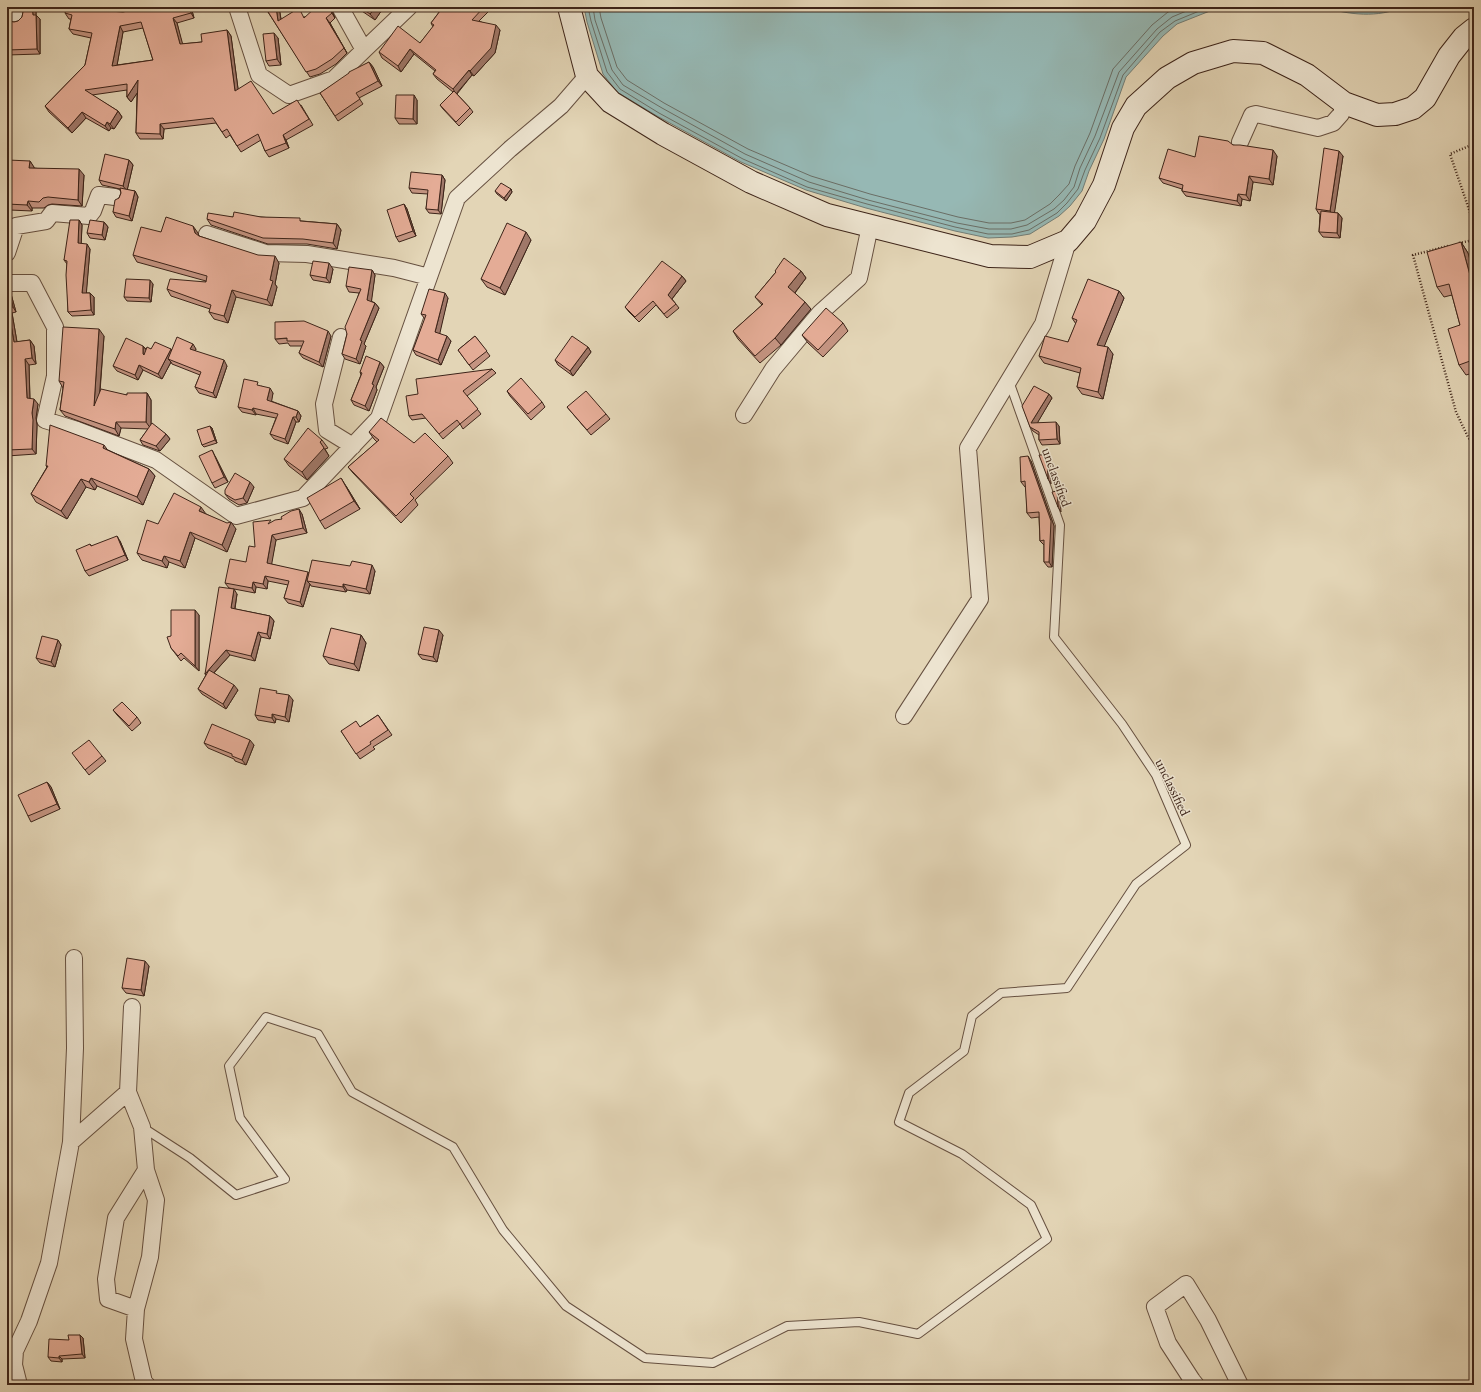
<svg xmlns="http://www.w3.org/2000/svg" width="1481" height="1392" font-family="'EB Garamond',serif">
	<rect width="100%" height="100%" fill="#e3d5b6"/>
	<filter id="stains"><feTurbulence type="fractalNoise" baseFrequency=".005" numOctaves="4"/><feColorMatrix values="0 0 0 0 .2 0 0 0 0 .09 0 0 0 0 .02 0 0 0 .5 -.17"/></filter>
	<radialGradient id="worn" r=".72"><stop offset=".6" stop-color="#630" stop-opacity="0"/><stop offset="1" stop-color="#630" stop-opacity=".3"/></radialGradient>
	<!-- water -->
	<path fill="#96b8b4" stroke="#727d76" d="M584 7H1220L1177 24 1163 36 1126 77 1104 139 1089 171 1082 191 1070 206 1059 216 1030 234 1012 237 988 238 955 231 866 208 806 190 741 162 657 116 617 92 603 74 587 22Z
		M1325 7H1401C1381 18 1346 15 1325 7Z"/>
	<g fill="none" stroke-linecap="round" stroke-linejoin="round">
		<!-- shore -->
		<path stroke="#6a6e66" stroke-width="1" d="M588 7 591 21 607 72 620 89 659 113 743 159 807 187 867 204 955 227 988 234H1012L1029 230 1057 213 1067 203 1078 189 1085 170 1100 138 1123 75 1160 32 1175 21 1209 7
			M593 7 595 20 612 70 623 85 662 108 745 154 809 182 868 200 957 223 989 229H1011L1027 225 1054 209 1064 200 1074 187 1080 168 1095 136 1119 72 1157 29 1172 17 1196 7
			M599 7 601 18 617 67 627 80 664 103 748 149 811 176 870 194 958 217 989 223H1011L1025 220 1050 204 1059 195 1069 184 1075 166 1090 133 1113 69 1152 25 1168 12 1180 7
			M1337 7 1367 10 1392 7"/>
		<defs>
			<path id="lane" d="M142 1127 190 1158 236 1195 285 1179 240 1118 229 1066 266 1017 318 1034 352 1092 453 1147 503 1230 566 1306 645 1358 713 1363 787 1326 859 1322 918 1334 1047 1239 1031 1205 962 1154 899 1122 909 1093 964 1051 972 1016 1001 993 1067 988 1136 884 1186 845 1156 775 1122 724 1054 637 1060 525 1009 381"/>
			<path id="street" d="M237 7 259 75 289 95 334 79 364 50 340 7
				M7 17H17
				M364 50 409 7
				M1240 142 1252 115 1256 114 1318 128 1333 123 1341 114 1344 103
				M207 234 266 253 307 254 394 268 429 277
				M7 253 16 226 46 221 52 213 89 216 93 211 99 195 115 197
				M7 283H32L55 327V376L45 420 77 430 156 460 236 516 303 498 379 418 457 198 510 149 561 106 587 76
				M341 337 324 404 327 430 353 446
				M744 415 773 369 820 313 859 278 870 226
				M904 716 980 599 968 448 1043 324 1068 241
				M128 1092 132 1007
				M71 1142 128 1092 142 1127 146 1170 156 1200 150 1257 136 1309 134 1339 144 1382 147 1385
				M136 1309 108 1299 106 1279 116 1218 146 1170
				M19 1385 14 1365 15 1351 29 1321 49 1263 71 1142 75 1048 74 958
				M1196 1385 1192 1380 1168 1343 1155 1307 1186 1284 1208 1320 1240 1385"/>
			<path id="secondary" d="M569 7 587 76 611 102 663 134 751 182 827 215 990 256 1030 257 1068 241 1085 221 1104 185 1123 128 1136 106 1167 78 1193 63 1233 51 1263 53 1307 75 1344 103 1377 115 1395 114 1413 108 1425 98 1449 56 1464 37 1474 29"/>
		</defs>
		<!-- lane casing -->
		<use href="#lane" stroke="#665040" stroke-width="10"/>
		<!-- street casing -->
		<use href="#street" stroke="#665040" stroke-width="18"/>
		<!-- secondary casing -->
		<use href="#secondary" stroke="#3d2419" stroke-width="24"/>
		<!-- path -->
		<path stroke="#3d2419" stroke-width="2.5" stroke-dasharray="1 2" stroke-linecap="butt" d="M1474 144 1450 154 1474 224
			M1459 243 1474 240
			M1448 246 1413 255 1456 412 1468 437 1474 445"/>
		<!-- lane -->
		<use href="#lane" stroke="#ede4d0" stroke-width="8"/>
		<!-- street -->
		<use href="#street" stroke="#ede4d0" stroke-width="16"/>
		<!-- secondary -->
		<use href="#secondary" stroke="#ede4d0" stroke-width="22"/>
	</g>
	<!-- wall -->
	<path fill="#c49481" stroke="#3d2419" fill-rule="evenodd" d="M7 7H36V15L40 19V54L7 55V21L14 22 18 21 22 17 23 12 22 9Z
		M102 7 101 10 123 12 137 9 136 7H191L194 18 177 23 182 44 202 42 227 30 231 36 238 89 273 114 301 105 313 125 286 140 289 148 269 157 265 151 261 140 241 152 230 135 226 138 216 123 164 129 163 139H140L136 133 137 93 131 102 127 97V90L92 95 118 111 122 117 114 129 111 128 109 131 86 118 72 133 49 112 45 106 85 65 91 38 73 34 69 29 71 19H69L65 13ZM143 28 153 60 117 65 123 32Z
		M257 7H279L281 19 304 17 332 11 335 18 330 23 347 53 336 64 320 74 310 77 266 9 259 10Z
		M356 7H384L375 20Z
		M443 7H493L479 21 500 30 495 53 474 76 472 75 457 94 470 108 473 112 459 126 443 109 440 105 453 92 437 79 433 74 435 71 414 54 401 72 382 58 379 52 420 43 433 27 431 23Z
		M278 38 281 65 269 66 266 61Z
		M369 62 373 67 382 86 359 98 363 104 338 121 320 93Z
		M417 100V124H399L395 118Z
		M1233 145 1277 156 1273 185 1253 182 1250 201 1242 199 1241 206 1186 196 1182 191V189L1163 183 1159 178 1195 157Z
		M1343 156 1334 213H1338L1342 218 1340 238 1323 237 1319 232 1320 214H1319L1316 209Z
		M129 160 133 165 127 190 135 191 138 197 132 221 116 217 113 212 121 193 120 189 102 185 99 180Z
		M30 161 34 168 84 175 82 206 52 204 48 205 44 208H32V211L10 210 7 206V174Z
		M442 175 445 180 441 214 429 213 426 209 428 194 412 193 409 188Z
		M511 189 512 192 506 201 497 194 495 191Z
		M404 204 407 209 416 236 399 242 396 237Z
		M233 217H261L302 221 337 224 341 230 337 249 307 244H268L211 225 207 219Z
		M79 220 82 225 81 244 90 249 86 293H90L94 297V315L72 316 68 312 67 264 64 260Z
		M104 222 108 227 105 240 90 238 87 233Z
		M161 232 198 233 199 236 279 263 275 284 277 287 272 306 236 297 228 323 214 319 209 312 210 309 171 296 167 289 206 282V281L137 262 133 255Z
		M531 240 505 295 487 287 481 279Z
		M1461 242 1468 253 1473 373 1466 375 1459 365 1460 325 1452 295 1444 297 1437 287Z
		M333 269 330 283 313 280 310 275Z
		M372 270 375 275 371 301 375 303 379 308 364 344 366 346 360 364 345 359 342 354 347 334 359 293 349 292 346 286Z
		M775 271H801L806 278 795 293 811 309 781 345 760 363 738 339 733 331 762 305 755 297 776 272Z
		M682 276 686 281 672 299 679 308 667 318 656 305 639 322 629 312 625 307Z
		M153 284 151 302 127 301 124 297Z
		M7 289 11 294 16 312 12 313 17 342 30 340 34 346 36 364 29 365 30 399 38 404 36 418 37 425 36 454 7 456Z
		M1119 291 1124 298 1104 346 1113 354 1103 399 1082 394 1077 387 1080 373 1044 363 1039 356 1068 342 1076 324 1072 318Z
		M448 298 439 333 451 341 441 365 416 355 413 350 425 319 421 314Z
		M843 323 848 331 823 357 808 343 802 335Z
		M104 336 100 392 127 395 147 393 151 400V425L166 434 170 439 160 451 143 445 140 440 148 429 121 428 119 436 65 416 60 410 63 388 59 381Z
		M331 336 323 367 303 358 299 353 302 346H290L288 343 279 344 275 339Z
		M475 336 490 356 473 370 458 350Z
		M143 346 146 349H171L172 351 196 349 195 351 227 366 216 398 199 393 195 387 200 375 172 364 171 362 162 379 143 370 138 380 117 371 113 366Z
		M588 347 591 352 573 376 558 365 555 360Z
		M380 362 384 367 376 387 377 390 369 411 354 405 351 400 361 375 360 372Z
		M492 369 496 373 467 396 481 414 463 429 460 424 443 439 426 418 412 420 409 416 418 394Z
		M261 386 273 393 271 401 298 411 301 416 299 422H296L288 444 274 439 270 434 276 418 256 414V415L242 412 238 407Z
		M507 391 542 402 545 407 531 420 510 396Z
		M1049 394 1052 398 1037 423 1059 426 1060 444 1042 445 1039 440V435L1033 431 1030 427Z
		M567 407 606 414 610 419 591 435Z
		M212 428 217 443 204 447 202 445Z
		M369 432 414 443 448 456 453 463 415 500 418 505 401 523 353 473 348 467 377 442 374 439Z
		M322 440 328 448 325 449 329 456 307 480 289 466 284 459Z
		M108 450 149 469 155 476 143 505 97 486 95 490 86 487 67 519 36 502 31 494 47 467 46 466Z
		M215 456 228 482 215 488 212 483Z
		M1031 461 1054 526 1052 567H1048L1044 562V545L1040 541 1039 517 1031 518 1027 513 1026 487H1025L1021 482Z
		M346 486 360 509 325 529 320 521Z
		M254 487 247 503 239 505 229 499 225 494Z
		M206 514 236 529 227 552 195 538 185 568 169 562 167 568 142 560 137 553 158 524Z
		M302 514 307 533 276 540 271 564 309 574 375 571 370 594 347 590 346 592 311 586 310 584 303 607 288 603 284 598 288 585 268 581 267 589 256 587 255 593 229 588 225 583 246 562 272 522Z
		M120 541 128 560 89 576 85 571 90 544 92 546Z
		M237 594 235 609 270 616 274 621 270 639 261 637 255 661 230 655 214 673 238 690 226 709 202 694 198 689 206 675 205 674Z
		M199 615V671L184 658 181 661 171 648V636Z
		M361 635 366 643 359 671 329 664 323 656Z
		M443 635 437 662 422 659 418 654Z
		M58 640 61 645 55 667 40 663 36 658Z
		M279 694 293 700 289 722 276 719 275 723 258 720 255 715Z
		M113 710 137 717 141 723 132 731 117 715Z
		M378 715 392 735 373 747 375 749 360 759 341 731 360 727Z
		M204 743 254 745 246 765 235 761 234 759 208 748Z
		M102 756 106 761 89 775 76 758Z
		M47 782 51 787 60 809 31 822 28 816Z
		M149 966 144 996 126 993 122 988Z
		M80 1335 83 1338 85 1358 62 1359V1362L51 1361 48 1357 69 1340Z"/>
	<!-- shaded-wall -->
	<path fill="#a07869" stroke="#3d2419" d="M32 7H36V19L33 15Z
		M97 7H102L100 15 96 10Z
		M189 7H191L194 18 191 13Z
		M276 7H279L282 26 278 21Z
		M328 7H331L332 11 335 18Z
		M350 7H356L353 11Z
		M376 7H384L375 20 370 14Z
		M36 15 40 19V54L37 49Z
		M173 18 177 23 184 49 180 44Z
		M326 18 330 23 347 53Z
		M496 25 500 30 495 53 474 76 470 71Z
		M120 26 123 32 116 71 112 66Z
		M227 30 231 36 239 96 235 91Z
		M274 33 278 38 281 65 277 59Z
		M410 49 414 54 401 72 398 66Z
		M369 62 373 67 382 86 378 81Z
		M469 70 472 75 456 94 453 89Z
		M138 80 142 86 131 102 127 97Z
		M414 95 417 100V124L413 119Z
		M118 111 122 117 114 129 110 124Z
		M82 112 86 118 72 133 68 128Z
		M107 122 111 128 109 131 105 126Z
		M160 124 164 129 163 139 160 134Z
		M283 135 286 140 289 148 286 143Z
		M1273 150 1277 156 1273 185 1269 179Z
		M1339 151 1343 156 1334 216 1330 211Z
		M129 160 133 165 127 191 123 186Z
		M30 161 34 167V174L29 168Z
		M79 169 84 175 82 206 78 200Z
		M442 175 445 180 441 214 438 210Z
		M1249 176 1253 182 1250 201 1246 195Z
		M511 189 512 192 506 201 504 198Z
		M135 191 138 197 132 221 129 216Z
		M1238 194 1242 199 1241 206 1237 201Z
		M28 201 32 208V211L27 205Z
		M404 204 407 209 416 236 413 231Z
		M1338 213 1342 218 1340 238 1337 233Z
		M79 220 82 225 81 248 78 243Z
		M104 222 108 227 105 240 102 235Z
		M337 224 341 230 337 249 333 243Z
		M193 226 198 233 200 240 195 233Z
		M526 232 531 240 505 295 500 288Z
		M1461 242 1468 253 1474 274V283L1471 279Z
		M87 244 90 249 86 298 82 293Z
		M275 256 279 263 275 284 277 287 272 306 267 300 270 280Z
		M329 263 333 269 330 283 326 278Z
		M372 270 375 275 371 305 367 300Z
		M801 271 806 278 793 295 788 287Z
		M682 276 686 281 671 300 668 295Z
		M150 280 153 284 151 302 149 298Z
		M8 288 11 294 16 312 13 307Z
		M232 290 236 297 228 323 224 316Z
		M1119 291 1124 298 1102 352 1097 345Z
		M90 293 94 297V315L91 310Z
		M445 293 448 298 439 337 435 332Z
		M805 302 811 309 781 345 775 338Z
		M375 303 379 308 364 344 366 346 360 364 356 359 360 340Z
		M8 308 12 313 18 348 14 342Z
		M99 329 104 336 98 413 94 406Z
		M328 331 331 336 323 367 319 362Z
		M447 336 451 341 441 365 438 360Z
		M30 340 34 346 36 364 32 358Z
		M193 344 196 349 194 354 190 349Z
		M143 346 147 351 146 359 143 354Z
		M588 347 591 352 573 376 570 371Z
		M1108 347 1113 354 1103 399 1098 392Z
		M171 349 174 355 168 359 171 362 162 379 158 374Z
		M25 359 29 365 30 404 27 398Z
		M224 360 227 366 216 398 213 393Z
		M380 362 384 367 376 387 377 390 369 411 365 406 372 384Z
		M139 365 143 370 138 380 135 375Z
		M270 388 273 393 271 405 267 400Z
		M147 393 151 400V429L146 422Z
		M1049 394 1052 398 1035 427 1031 423Z
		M34 399 38 404 36 418 37 425 36 454 32 449V413Z
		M253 408 256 414V415L252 410Z
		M298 411 301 416 299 422 296 417Z
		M293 417 296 422 288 444 285 439Z
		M116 422 121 428 119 436 115 429Z
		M1056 422 1059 426 1060 444 1057 439Z
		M210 426 212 428 217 443 215 440Z
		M166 434 170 439 160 451 156 446Z
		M320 442 329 456 307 480 302 472Z
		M104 445 109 452 103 448Z
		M212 450 228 482 224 477Z
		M1047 455 1050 460 1051 484 1048 479Z
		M1028 456 1031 461 1054 526 1052 567 1049 562Z
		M149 469 155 476 143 505 137 497Z
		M91 478 97 486 95 490 89 482Z
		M341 478 346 486 360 509 354 501Z
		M81 479 86 487 67 519 61 511Z
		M250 482 254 487 247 503 243 498Z
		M1057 491 1060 496 1061 512 1058 507Z
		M201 507 206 514 199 511Z
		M299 509 302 514 307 533 303 528Z
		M231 522 236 529 227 552 222 545Z
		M190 532 195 538 185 568 180 561Z
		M272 535 276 540 271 568 267 563Z
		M117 536 120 541 128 560 125 555Z
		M164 556 169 562 167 568 162 561Z
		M372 565 375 571 370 594 366 589Z
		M308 572 312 578 307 581 310 584 303 607 300 602Z
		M265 576 268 581 267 589 263 584Z
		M253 582 256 587 255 593 252 588Z
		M343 584 347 590 346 592 343 587Z
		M234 589 237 594 234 613 231 608Z
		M195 610 199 615V671L195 666Z
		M270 616 274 621 270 639 267 634Z
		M439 630 443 635 437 662 433 657Z
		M258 632 261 637 255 661 251 656Z
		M361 635 366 643 359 671 354 664Z
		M58 640 61 645 55 667 51 662Z
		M226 650 230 655 208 679 205 674Z
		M234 685 238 690 226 709 223 704Z
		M289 695 293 700 289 722 285 717Z
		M272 714 276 719 275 723 272 718Z
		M250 740 254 745 246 765 242 760Z
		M47 782 51 787 60 809 57 804Z
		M145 961 149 966 144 996 141 990Z
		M80 1335 83 1338 85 1358 82 1354Z
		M59 1356 62 1359V1362L59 1358Z"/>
	<!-- building -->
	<path fill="#e4ac96" stroke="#3d2419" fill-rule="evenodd" d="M21 7H32L33 15H36L37 49 7 50V21L14 22 18 21 22 17 23 12Z
		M66 7H97L96 10 123 12 137 9 136 7H189L191 13 173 18 180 44 202 42 201 34 227 30 235 91 251 81 273 114 297 100 309 119 283 135 286 143 265 151 258 134 237 146 227 129 222 132 213 118 160 124V134L136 133 138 80 127 97V84L85 90 118 111 110 124 107 122 105 126 82 112 68 128 45 106 85 65 92 33 69 29 72 15 65 13ZM141 22 153 60 112 66 120 26Z
		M265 7H276L278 21 299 8 304 18 316 7H328L332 13 326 18 344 48 332 59 316 69 306 72Z
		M360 7H376L370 14Z
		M443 7H484L472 20 496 25 491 48 470 71 469 70 453 89 433 74 436 70 410 49 398 66 379 52 398 26 420 43 434 25 431 23Z
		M274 33 277 59 266 61 263 34Z
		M369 62 378 81 356 93 360 99 335 116 320 93 349 73V72Z
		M454 91 470 108 456 122 440 105Z
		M396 95H414L413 119 395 118Z
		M1199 136 1228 141 1233 145H1240L1273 150 1269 179 1249 176 1246 195 1238 194 1237 201 1182 191 1183 185 1159 178 1168 149 1195 157Z
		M1324 148 1339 151 1330 211 1316 209Z
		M105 154 129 160 123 186 99 180Z
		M8 160 30 161 29 168 79 169 78 200 48 197 43 198 39 202 28 201 27 205 7 204Z
		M411 172 442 175 438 210 426 209 428 190 409 188Z
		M501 183 511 189 504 198 495 191Z
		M120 188 135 191 129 216 113 212 115 200 119 198 121 193Z
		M404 204 413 231 396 237 387 210Z
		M1321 211 1338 213 1337 233 1319 232Z
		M234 212 261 217 300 218V221L337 224 333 243 303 239 263 238 207 219 208 213 233 217Z
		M166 217 193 226 195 233 199 236 258 255 275 256 270 280 273 281 267 300 232 290 224 316 209 312 211 305 167 289 170 279 206 282 207 276 133 255 141 227 161 232Z
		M70 220H79L78 243 87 244 82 293H90L91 310 68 312 66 275 67 261 64 260Z
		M90 220 104 222 102 235 87 233Z
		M507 223 526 232 500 288 481 279Z
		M1461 242 1471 279H1474V375L1470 361 1459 365 1448 329 1460 325 1449 284 1437 287 1427 252Z
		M784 258 801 271 788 287 805 302 775 338 755 356 733 331 763 304 755 297 776 272 775 271Z
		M313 261 329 263 326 278 310 275Z
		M662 261 682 276 668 295 676 304 664 314 653 301 635 317 625 307Z
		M349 267 372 270 367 300 375 303 360 340 362 341 356 359 342 354 347 334 345 327 361 289 346 286Z
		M126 279 150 280 149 298 124 297Z
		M1088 279 1119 291 1097 345 1108 347 1098 392 1077 387 1081 368 1039 356 1045 336 1068 342 1077 320 1072 318Z
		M8 288 13 307 8 308 14 342 30 340 32 358 25 359 27 398 34 399 32 413 33 420 32 449 7 450V289Z
		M429 289 445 293 435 332 447 336 438 360 413 350 426 315 421 314Z
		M826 308 843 323 818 350 802 335Z
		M304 321 328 331 319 362 299 353 304 341H287V338L275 339V322Z
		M63 327 99 329 94 406 101 389 127 395V393H147L146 422H116L115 429 60 410 64 382 59 381Z
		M475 336 487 351 469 365 458 350Z
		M572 336 588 347 570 371 555 360Z
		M177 337 193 344 190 349 224 360 213 393 195 387 201 372 168 359Z
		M126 338 143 346V354L144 355 147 347 151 349 155 342 171 349 158 374 139 365 135 375 113 366Z
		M366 356 380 362 372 384 374 385 365 406 351 400 362 373 360 372Z
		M492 369 463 391 478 409 460 424 457 420 439 434 422 414 409 416 406 396 418 394 416 379Z
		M521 378 542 402 528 414 507 391Z
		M244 379 258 382 257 385 270 388 267 400 298 411 296 417H293L285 439 270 434 278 414 253 408 252 410 238 407Z
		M1034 386 1049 394 1031 423 1056 422 1057 439 1039 440V432L1030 427 1022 406Z
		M586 391 606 414 587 430 567 407Z
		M381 418 414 443 425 433 448 456 410 494 414 498 396 516 348 467 379 440 369 432Z
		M152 423 166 434 156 446 140 440Z
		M50 425 104 445 103 448 149 469 137 497 91 478 89 482 81 479 61 511 31 494 48 466H46Z
		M210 426 215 440 202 445 197 430Z
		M308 428 322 440 320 442 324 448 302 472 284 459Z
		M212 450 224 477 212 483 199 456Z
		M1039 455H1047L1048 479Z
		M1028 456 1051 521 1049 562H1044V540L1040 541 1039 512 1027 513 1025 481 1021 482 1020 457Z
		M235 473 250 482 243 498 235 500 225 494V490Z
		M341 478 354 501 320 521 307 498Z
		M1057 491 1058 507 1052 492Z
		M174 493 201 507 199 511 227 523 231 522 222 545 190 532 180 561 164 556 162 561 137 553 147 520 158 524Z
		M299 509 303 528 272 535 267 563 308 572 300 602 284 598 289 581 265 576 263 584 253 582 252 588 225 583 230 559 246 562 249 546 255 547 253 522 271 520 268 524 275 520 282 519 281 517 291 511Z
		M117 536 125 555 85 571 76 550 90 544 91 546Z
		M312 560 350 566 352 561 372 565 366 589 343 584V587L307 581Z
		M219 587 234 589 231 608 270 616 267 634 258 632 251 656 226 650 205 674Z
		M171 610H195V666L181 653 178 656 171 648 167 637 171 636Z
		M424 627 439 630 433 657 418 654Z
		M331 628 361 635 354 664 323 656Z
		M42 636 58 640 51 662 36 658Z
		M209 670 234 685 223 704 198 689Z
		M260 688 277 691 276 693 289 695 285 717 272 714V718L255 715Z
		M122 702 137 717 129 726 113 710Z
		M378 715 388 730 370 742 371 744 356 754 341 731 356 721 360 727Z
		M212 724 250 740 242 760 232 756V754L204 743Z
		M89 740 102 756 85 770 72 753Z
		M47 782 57 804 28 816 18 795Z
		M127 958 145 961 141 990 122 988Z
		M68 1335H80L82 1354 59 1356V1358L48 1357 49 1339 69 1340Z"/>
	<g text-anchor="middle" stroke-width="3" stroke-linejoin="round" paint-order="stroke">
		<!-- street labels -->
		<g font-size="14" fill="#3d2419" stroke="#ede4d0">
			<text transform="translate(1057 477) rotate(70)" y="5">unclassified</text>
			<text transform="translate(1173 787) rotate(64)" y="5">unclassified</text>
		</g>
	</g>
	<!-- margin -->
	<rect width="1481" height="1392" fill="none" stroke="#e3d5b6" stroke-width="24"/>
	<rect x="8" y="8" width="1465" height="1376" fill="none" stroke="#3d2419" stroke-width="2"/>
	<rect x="12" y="12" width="1457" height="1368" fill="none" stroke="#3d2419"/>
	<rect width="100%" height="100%" filter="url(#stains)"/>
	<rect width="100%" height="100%" fill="url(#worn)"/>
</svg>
